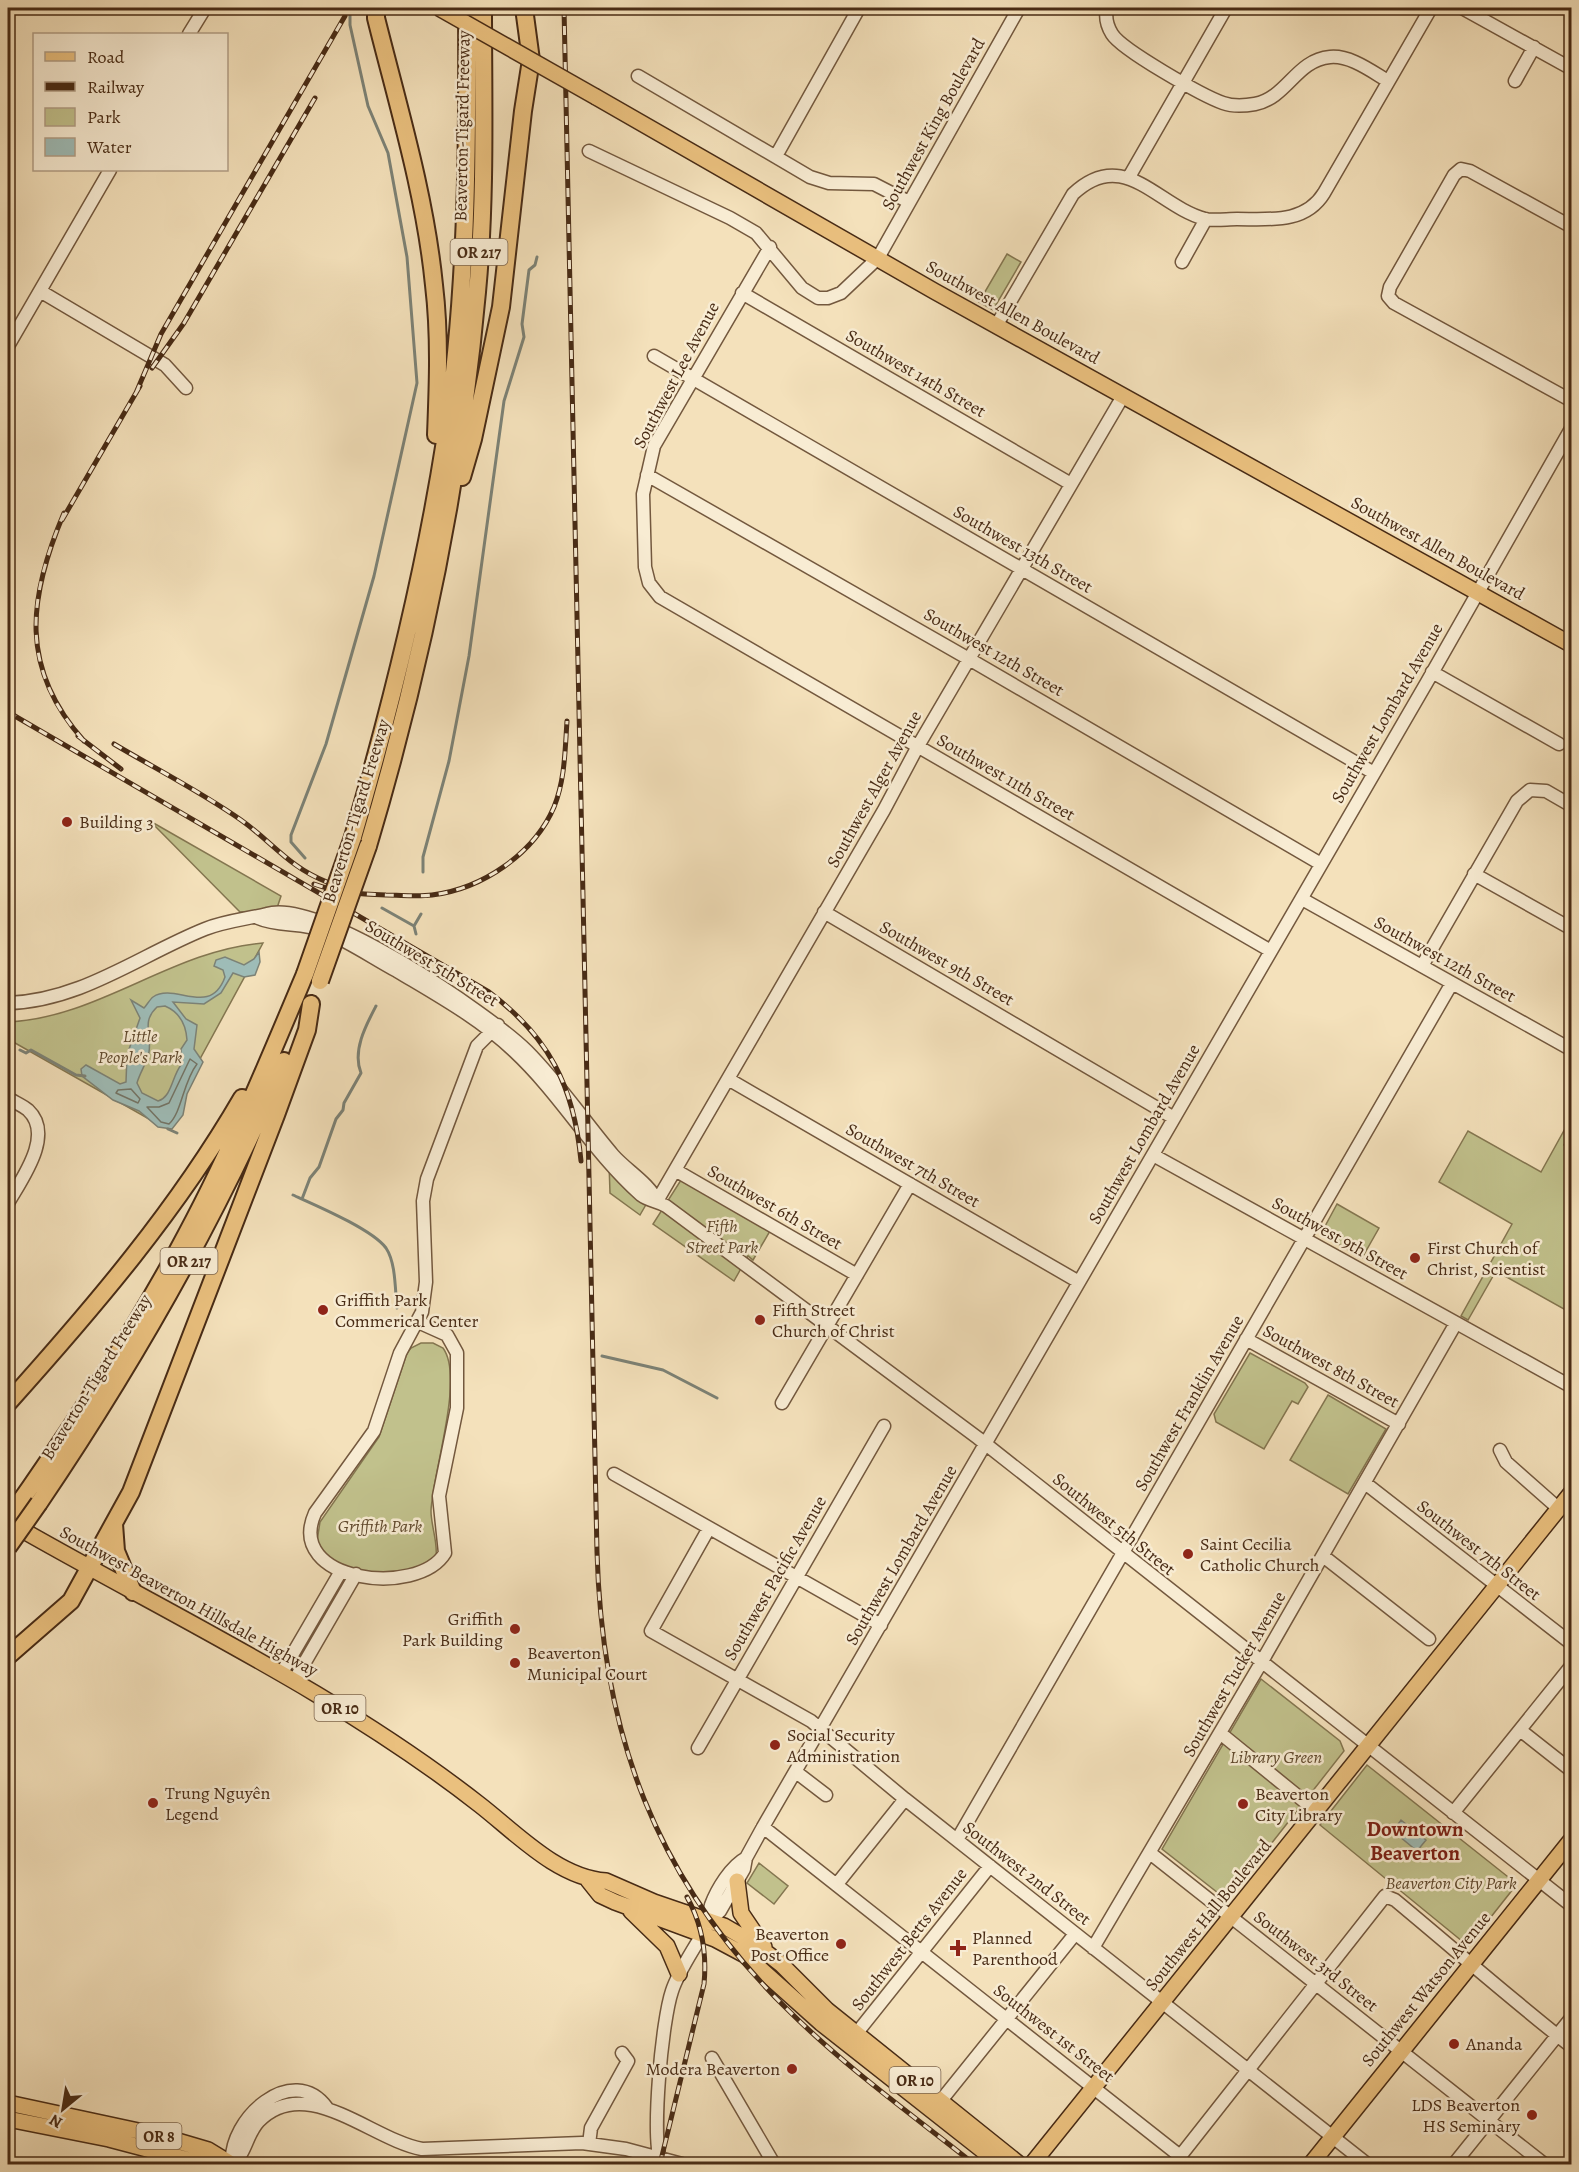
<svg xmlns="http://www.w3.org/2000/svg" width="1579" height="2172" font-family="Alegreya,serif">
	<rect width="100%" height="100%" fill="#f4e1bb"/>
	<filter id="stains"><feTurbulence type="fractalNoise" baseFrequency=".00333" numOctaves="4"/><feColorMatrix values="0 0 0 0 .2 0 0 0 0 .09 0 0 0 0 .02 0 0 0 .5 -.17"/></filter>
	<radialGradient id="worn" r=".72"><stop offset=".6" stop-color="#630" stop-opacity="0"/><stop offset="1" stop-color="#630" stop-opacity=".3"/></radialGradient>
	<!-- green -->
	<path fill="#c1c18c" stroke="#847650" stroke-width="1.5" d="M1007 254 1021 262 993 310 979 302Z
		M150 821 281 896 276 911 240 912Z
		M263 943 163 1127 8 1039V1022C99 1018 172 950 263 943Z
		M1571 1118V1130L1564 1145 1572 1149 1571 1313 1496 1271 1468 1320 1461 1316 1512 1224 1439 1182 1468 1131 1541 1172Z
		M609 1163 655 1189 640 1215 610 1193Z
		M681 1180 770 1231 753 1260 748 1256 734 1281 653 1224Z
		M1337 1204 1379 1228 1362 1258 1323 1235V1230Z
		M421 1343H433L443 1348C465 1378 432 1474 431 1511 431 1526 438 1542 436 1557L430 1565 378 1576 331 1564 317 1541 320 1522 379 1437 407 1353 411 1348Z
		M1250 1353 1305 1383 1308 1387 1298 1404 1292 1401 1264 1449 1216 1422 1214 1414Z
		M1328 1395 1386 1429 1348 1494 1290 1460Z
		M1261 1679 1340 1741 1344 1751 1227 1900 1162 1849Z
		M1367 1765 1517 1884 1468 1946 1320 1825Z
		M759 1863 788 1886 774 1904 747 1883Z"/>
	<!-- water -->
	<path fill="#9ebcb7" stroke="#7c8276" stroke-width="1.5" fill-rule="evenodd" d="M259 952 260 962 255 975 244 977 233 973 221 993 204 1004 173 1002 186 1019 197 1025 194 1049 203 1062 187 1094 183 1115 172 1129 158 1127 139 1111 113 1100 82 1076 81 1069 86 1065 120 1084 126 1082 127 1055 140 1018 131 1000 144 1008C147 1005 150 999 153 997 175 982 210 1018 225 977L223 970 214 966 216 960 225 957 244 965 254 959ZM165 1006C179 1012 186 1025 187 1040L181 1049V1065C172 1076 172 1097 158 1101L142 1093 137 1083C140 1072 147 1063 149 1052 152 1034 141 1022 157 1007Z
		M1401 1820 1426 1840 1417 1851 1393 1831Z"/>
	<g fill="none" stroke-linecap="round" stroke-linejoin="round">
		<!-- shore -->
		<path stroke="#737466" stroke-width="1.5" d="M190 1059 197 1064C183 1082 182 1112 169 1124L161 1122 147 1107H159L169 1103Z
			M131 1089 140 1099 138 1103 116 1093 118 1090Z"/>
		<!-- stream -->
		<path stroke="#7c8276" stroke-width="3" d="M305 858 291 842V835L326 744 374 576 417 383 407 257 388 153 368 106 350 25V8
			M423 872V857L449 761 469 656 504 401 524 337 522 324 529 270 535 265 537 257
			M382 908 414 926
			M416 934 414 926 421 914
			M20 1050 26 1053 31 1050 76 1075 85 1076
			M168 1129 177 1133
			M293 1195C315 1205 372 1229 386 1248 396 1263 395 1290 397 1308
			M302 1199 310 1178 319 1167 336 1119 343 1110 344 1103 361 1073C352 1051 366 1025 376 1006
			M602 1356 663 1370 717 1398
			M459 2162 460 2164"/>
		<defs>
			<path id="minor" d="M1107 8C1105 17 1107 26 1112 34 1122 50 1203 96 1223 103 1234 107 1244 106 1255 104 1287 98 1296 60 1330 57 1350 55 1371 71 1388 81
				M1462 8 1572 69
				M189 34 205 8
				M638 76 810 177 829 183 874 184 909 202
				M1515 81 1534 47
				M589 151 730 218 756 233 802 288 818 298H828L841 293 878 258 1019 8
				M776 156 859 8
				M1129 177 1226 8
				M1572 227 1470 171 1461 169 1454 175 1390 287 1388 296 1394 303 1572 401
				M770 247 654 446 643 494 645 567 649 583 660 597 1271 951
				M1182 262 1206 219
				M40 291 165 365 186 388
				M742 293 1071 484
				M996 326 1073 194C1124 146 1157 206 1205 219 1214 221 1227 219 1237 219 1269 219 1305 224 1324 193L1431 8
				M8 346 110 170
				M654 356 1374 773
				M647 475 969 659 1321 864
				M1432 672 1559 744
				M1474 874 1572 929
				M1302 899 1572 1050
				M824 912 1174 1118
				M258 918C278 927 303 922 324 931 350 942 373 958 397 971 437 995 479 1018 514 1051 562 1096 591 1150 641 1195 649 1201 657 1201 666 1206L978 1438 1572 1906
				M1422 966 1517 801 1530 790 1546 791 1572 806
				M8 1003C81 1001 140 955 205 929 225 921 247 919 267 914 319 898 488 1013 527 1051 559 1083 584 1121 613 1155 626 1170 649 1183 657 1201
				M728 1079 1079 1282
				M8 1098C14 1102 22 1105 28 1110 55 1135 21 1180 8 1203
				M1153 1155 1572 1387
				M675 1170 857 1275
				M657 1201 884 810 918 746 1123 396
				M418 1322 447 1335 457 1353V1408L439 1496 445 1553C418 1598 284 1582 315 1513L374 1431 400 1353 422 1312 426 1282 423 1201 427 1179 477 1046 498 1025
				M1246 1339 1399 1424
				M782 1403 910 1184
				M1500 1450 1506 1462 1558 1508
				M614 1474 881 1625
				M1365 1483 1572 1644
				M709 1528 651 1631 811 1721 905 1799 1367 2164
				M1323 1556 1429 1639
				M281 1674 341 1571
				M294 1681 356 1574
				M1520 1730 1572 1771
				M1225 1737 1310 1806
				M698 1748 884 1426
				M796 1772 826 1795
				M1453 1813 1572 1665
				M763 1827 1180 2156
				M957 1840 1452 983
				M1150 1853 1544 2164
				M837 1884 905 1799
				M709 1921 720 1911 744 1869 746 1858 763 1827 1427 682 1572 427
				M1093 1948 1261 1663 1456 1323
				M856 2034 990 1866
				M712 2058 774 2164
				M935 2108 1075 1934
				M589 2144 591 2128 628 2061 622 2053
				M661 2163C651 2137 662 2020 672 1991 680 1967 697 1946 708 1923 710 1917 709 1911 711 1905 717 1889 731 1866 746 1858
				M232 2164C228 2119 293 2061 327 2108
				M233 2164C247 2151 246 2135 259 2121 306 2073 372 2140 422 2149L582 2143 626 2149 682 2164
				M1174 2164 1385 1896 1395 1900C1454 1949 1511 1999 1572 2047
				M1454 2164 1572 2017"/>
			<path id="major" d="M596 97 934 291 1572 645
				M10 1523C168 1614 336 1692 480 1805 516 1833 558 1878 606 1881L654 1902 724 1926 755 1944 781 1964 827 2010 1019 2164
				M588 1880 600 1895 615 1902 715 1939 745 1955 821 2023 1000 2164
				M737 1881 741 1913 764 1947
				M631 1911 667 1946 679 1974
				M8 2103 157 2135 208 2150 231 2164
				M8 2119 109 2139 204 2164
				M1032 2164 1572 1492
				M1311 2164 1572 1839"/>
			<path id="highway" d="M376 8V18C398 106 425 194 434 285 440 335 438 385 436 435
				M462 477 473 439 501 307 523 111 531 60 524 8
				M353 837C391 707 424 575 445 441 467 298 468 152 467 8
				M368 846C422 665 460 481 477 292 486 198 483 102 483 8
				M8 1403C94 1307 177 1210 242 1098
				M39 1503C135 1361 217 1218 284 1061
				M8 1519C69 1433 127 1343 178 1250 227 1161 266 1067 305 974
				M114 1524 116 1551 133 1592
				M8 1656 71 1601 131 1492 276 1115 307 1030 311 1004"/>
		</defs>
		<!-- minor casing -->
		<use href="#minor" stroke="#73583e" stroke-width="15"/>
		<!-- major casing -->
		<use href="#major" stroke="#482b15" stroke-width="18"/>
		<!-- highway casing -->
		<use href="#highway" stroke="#482b15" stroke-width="20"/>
		<!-- minor -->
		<use href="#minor" stroke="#f8ecd3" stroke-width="12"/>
		<!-- major -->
		<use href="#major" stroke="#eac07e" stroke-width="15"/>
		<!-- highway -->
		<use href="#highway" stroke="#eac07e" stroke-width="16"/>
		<defs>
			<path id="rail" d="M564 8 597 1552C602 1733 655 1879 786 2008 844 2066 911 2114 974 2164
				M152 368 184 323 315 98
				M136 393 161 334 345 16
				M64 513C28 598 19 668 84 741
				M62 520 140 386
				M8 712 489 992C549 1037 574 1086 581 1161
				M78 736 121 769
				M114 744C156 769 201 792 241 820 272 842 290 868 327 882
				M314 884C338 893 361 894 386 895 401 895 417 897 432 895 482 889 534 854 554 807 565 780 565 750 567 721
				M660 2164 704 1984C707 1953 702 1924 687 1897"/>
		</defs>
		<!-- rail casing -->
		<use href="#rail" stroke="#482b15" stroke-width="5"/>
		<!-- rail -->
		<use href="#rail" stroke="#f8ecd3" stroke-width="3" stroke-dasharray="9" stroke-linecap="butt"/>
		<defs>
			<path id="major-bridge" d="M439 8 596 97"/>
			<path id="highway-bridge" d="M305 974 353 837
				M320 981 368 846
				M8 1547 39 1503"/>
		</defs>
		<!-- major-bridge casing -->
		<use href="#major-bridge" stroke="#482b15" stroke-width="18" stroke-linecap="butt"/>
		<!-- highway-bridge casing -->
		<use href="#highway-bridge" stroke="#482b15" stroke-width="20" stroke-linecap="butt"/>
		<!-- major-bridge -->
		<use href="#major-bridge" stroke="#eac07e" stroke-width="15"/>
		<!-- highway-bridge -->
		<use href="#highway-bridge" stroke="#eac07e" stroke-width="16"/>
	</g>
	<!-- markers -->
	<g fill="#8f2418" stroke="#f8ecd3" stroke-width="2">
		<circle cx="67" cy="822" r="6"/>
		<circle cx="1415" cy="1258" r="6"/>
		<circle cx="323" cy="1310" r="6"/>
		<circle cx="760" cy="1320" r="6"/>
		<circle cx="1188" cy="1554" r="6"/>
		<circle cx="515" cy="1629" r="6"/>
		<circle cx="515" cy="1663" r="6"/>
		<circle cx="775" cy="1745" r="6"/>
		<circle cx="153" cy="1803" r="6"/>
		<circle cx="1243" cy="1804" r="6"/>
		<circle cx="841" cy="1944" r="6"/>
		<path d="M955 1939h6v6h6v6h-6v6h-6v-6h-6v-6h6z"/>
		<circle cx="1454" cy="2044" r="6"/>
		<circle cx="792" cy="2069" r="6"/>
		<circle cx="1532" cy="2115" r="6"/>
	</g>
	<g text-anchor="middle" stroke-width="5" stroke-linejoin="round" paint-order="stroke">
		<!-- shield labels -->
		<g fill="#f8ecd3" stroke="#7d654e" stroke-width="1.5">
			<rect x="450.5" y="239" width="57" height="26" rx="4.5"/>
			<rect x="160.5" y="1248" width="57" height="26" rx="4.5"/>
			<rect x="314.5" y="1695" width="51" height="26" rx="4.5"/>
			<rect x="889.5" y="2067" width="51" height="26" rx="4.5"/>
			<rect x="136.5" y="2123" width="45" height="26" rx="4.5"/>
		</g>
		<g font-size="16" font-weight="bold" fill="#482b15">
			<text x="479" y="258">OR 217</text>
			<text x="189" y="1267">OR 217</text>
			<text x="340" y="1714">OR 10</text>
			<text x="915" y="2086">OR 10</text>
			<text x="159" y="2142">OR 8</text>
		</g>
		<!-- street labels -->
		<g font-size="18" fill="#482b15" stroke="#f8ecd3">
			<text transform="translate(933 124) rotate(-61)" y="6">Southwest King Boulevard</text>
			<text transform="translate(462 126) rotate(-89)" y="6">Beaverton-Tigard Freeway</text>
			<text transform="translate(1013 312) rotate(29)" y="6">Southwest Allen Boulevard</text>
			<text transform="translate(916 373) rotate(30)" y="6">Southwest 14th Street</text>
			<text transform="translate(676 375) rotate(-62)" y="6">Southwest Lee Avenue</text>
			<text transform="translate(1438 548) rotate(29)" y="6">Southwest Allen Boulevard</text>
			<text transform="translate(1023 549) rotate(30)" y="6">Southwest 13th Street</text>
			<text transform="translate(994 652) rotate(30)" y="6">Southwest 12th Street</text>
			<text transform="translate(1387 713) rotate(-60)" y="6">Southwest Lombard Avenue</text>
			<text transform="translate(1006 777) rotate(30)" y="6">Southwest 11th Street</text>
			<text transform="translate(874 789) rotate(-61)" y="6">Southwest Alger Avenue</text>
			<text transform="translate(356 811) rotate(-73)" y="6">Beaverton-Tigard Freeway</text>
			<text transform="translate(1445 959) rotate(29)" y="6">Southwest 12th Street</text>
			<text transform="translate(432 963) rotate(31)" y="6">Southwest 5th Street</text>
			<text transform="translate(947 963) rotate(30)" y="6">Southwest 9th Street</text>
			<text transform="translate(1144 1134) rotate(-60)" y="6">Southwest Lombard Avenue</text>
			<text transform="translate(913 1165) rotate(30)" y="6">Southwest 7th Street</text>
			<text transform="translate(775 1207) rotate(30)" y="6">Southwest 6th Street</text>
			<text transform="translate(1340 1238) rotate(29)" y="6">Southwest 9th Street</text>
			<text transform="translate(1331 1366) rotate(29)" y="6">Southwest 8th Street</text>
			<text transform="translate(96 1377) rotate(-58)" y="6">Beaverton-Tigard Freeway</text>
			<text transform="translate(1189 1403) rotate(-60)" y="6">Southwest Franklin Avenue</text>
			<text transform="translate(1114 1524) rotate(39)" y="6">Southwest 5th Street</text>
			<text transform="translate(1479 1550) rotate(38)" y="6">Southwest 7th Street</text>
			<text transform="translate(901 1555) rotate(-60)" y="6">Southwest Lombard Avenue</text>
			<text transform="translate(775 1578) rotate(-60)" y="6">Southwest Pacific Avenue</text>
			<text transform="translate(189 1601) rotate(29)" y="6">Southwest Beaverton Hillsdale Highway</text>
			<text transform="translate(1234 1674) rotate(-60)" y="6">Southwest Tucker Avenue</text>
			<text transform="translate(1027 1873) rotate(38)" y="6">Southwest 2nd Street</text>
			<text transform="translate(1208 1915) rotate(-51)" y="6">Southwest Hall Boulevard</text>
			<text transform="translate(909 1939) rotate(-52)" y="6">Southwest Betts Avenue</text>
			<text transform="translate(1316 1961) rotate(38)" y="6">Southwest 3rd Street</text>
			<text transform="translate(1426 1989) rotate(-51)" y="6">Southwest Watson Avenue</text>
			<text transform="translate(1054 2033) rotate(38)" y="6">Southwest 1st Street</text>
		</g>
		<!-- poi labels -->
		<g font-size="18" fill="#482b15" stroke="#f8ecd3" text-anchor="start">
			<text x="79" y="828">Building 3</text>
			<text x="1427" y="1254">First Church of<tspan x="1427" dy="21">Christ, Scientist</tspan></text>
			<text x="335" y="1306">Griffith Park<tspan x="335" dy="21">Commerical Center</tspan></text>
			<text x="772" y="1316">Fifth Street<tspan x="772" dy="21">Church of Christ</tspan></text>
			<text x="1200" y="1550">Saint Cecilia<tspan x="1200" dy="21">Catholic Church</tspan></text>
			<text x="503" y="1625" text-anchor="end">Griffith<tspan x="503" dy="21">Park Building</tspan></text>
			<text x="527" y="1659">Beaverton<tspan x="527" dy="21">Municipal Court</tspan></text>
			<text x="787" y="1741">Social Security<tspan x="787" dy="21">Administration</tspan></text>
			<text x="165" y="1799">Trung Nguyên<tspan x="165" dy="21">Legend</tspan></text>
			<text x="1255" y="1800">Beaverton<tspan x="1255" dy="21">City Library</tspan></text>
			<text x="829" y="1940" text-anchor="end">Beaverton<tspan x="829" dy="21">Post Office</tspan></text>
			<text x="972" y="1944">Planned<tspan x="972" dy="21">Parenthood</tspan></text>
			<text x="1466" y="2050">Ananda</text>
			<text x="780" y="2075" text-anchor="end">Modera Beaverton</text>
			<text x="1520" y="2111" text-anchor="end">LDS Beaverton<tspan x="1520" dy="21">HS Seminary</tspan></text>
		</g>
		<!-- park labels -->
		<g font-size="18" font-style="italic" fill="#60492d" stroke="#f8ecd3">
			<text x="140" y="1042">Little<tspan x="140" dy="21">People's Park</tspan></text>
			<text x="722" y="1232">Fifth<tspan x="722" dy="21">Street Park</tspan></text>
			<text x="380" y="1532">Griffith Park</text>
			<text x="1276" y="1763">Library Green</text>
			<text x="1451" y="1889">Beaverton City Park</text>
		</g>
		<!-- quarter labels -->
		<g font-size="21" font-weight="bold" fill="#7a1f14" stroke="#f8ecd3">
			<text x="1415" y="1836">Downtown<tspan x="1415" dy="24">Beaverton</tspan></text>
		</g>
	</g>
	<!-- margin -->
	<rect width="1579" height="2172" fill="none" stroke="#f4e1bb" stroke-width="30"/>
	<rect x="9" y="9" width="1561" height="2154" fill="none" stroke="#482b15" stroke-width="3"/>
	<rect x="15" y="15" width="1549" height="2142" fill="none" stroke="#482b15" stroke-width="1.5"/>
	<!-- legend -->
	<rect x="33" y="33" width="195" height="138" fill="#f8ecd3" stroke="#b29f87" stroke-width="1.5"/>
	<rect x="45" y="52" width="30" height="9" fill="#eac07e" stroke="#b29f87" stroke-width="1.5"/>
	<text x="87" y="63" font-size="18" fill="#482b15">Road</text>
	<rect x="45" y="82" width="30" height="9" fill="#482b15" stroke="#b29f87" stroke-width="1.5"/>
	<text x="87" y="93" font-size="18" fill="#482b15">Railway</text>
	<rect x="45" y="108" width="30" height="18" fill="#c1c18c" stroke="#b29f87" stroke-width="1.5"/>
	<text x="87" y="123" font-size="18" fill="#482b15">Park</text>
	<rect x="45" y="138" width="30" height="18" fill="#9ebcb7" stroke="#b29f87" stroke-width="1.5"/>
	<text x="87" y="153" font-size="18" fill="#482b15">Water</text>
	<!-- north arrow -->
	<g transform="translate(63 2109) rotate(210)" stroke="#f8ecd3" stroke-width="4.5" paint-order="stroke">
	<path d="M0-4.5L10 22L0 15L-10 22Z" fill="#482b15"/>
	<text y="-9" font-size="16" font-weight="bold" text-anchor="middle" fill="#482b15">N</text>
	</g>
	<rect width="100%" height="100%" filter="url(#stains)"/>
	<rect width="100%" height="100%" fill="url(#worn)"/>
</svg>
